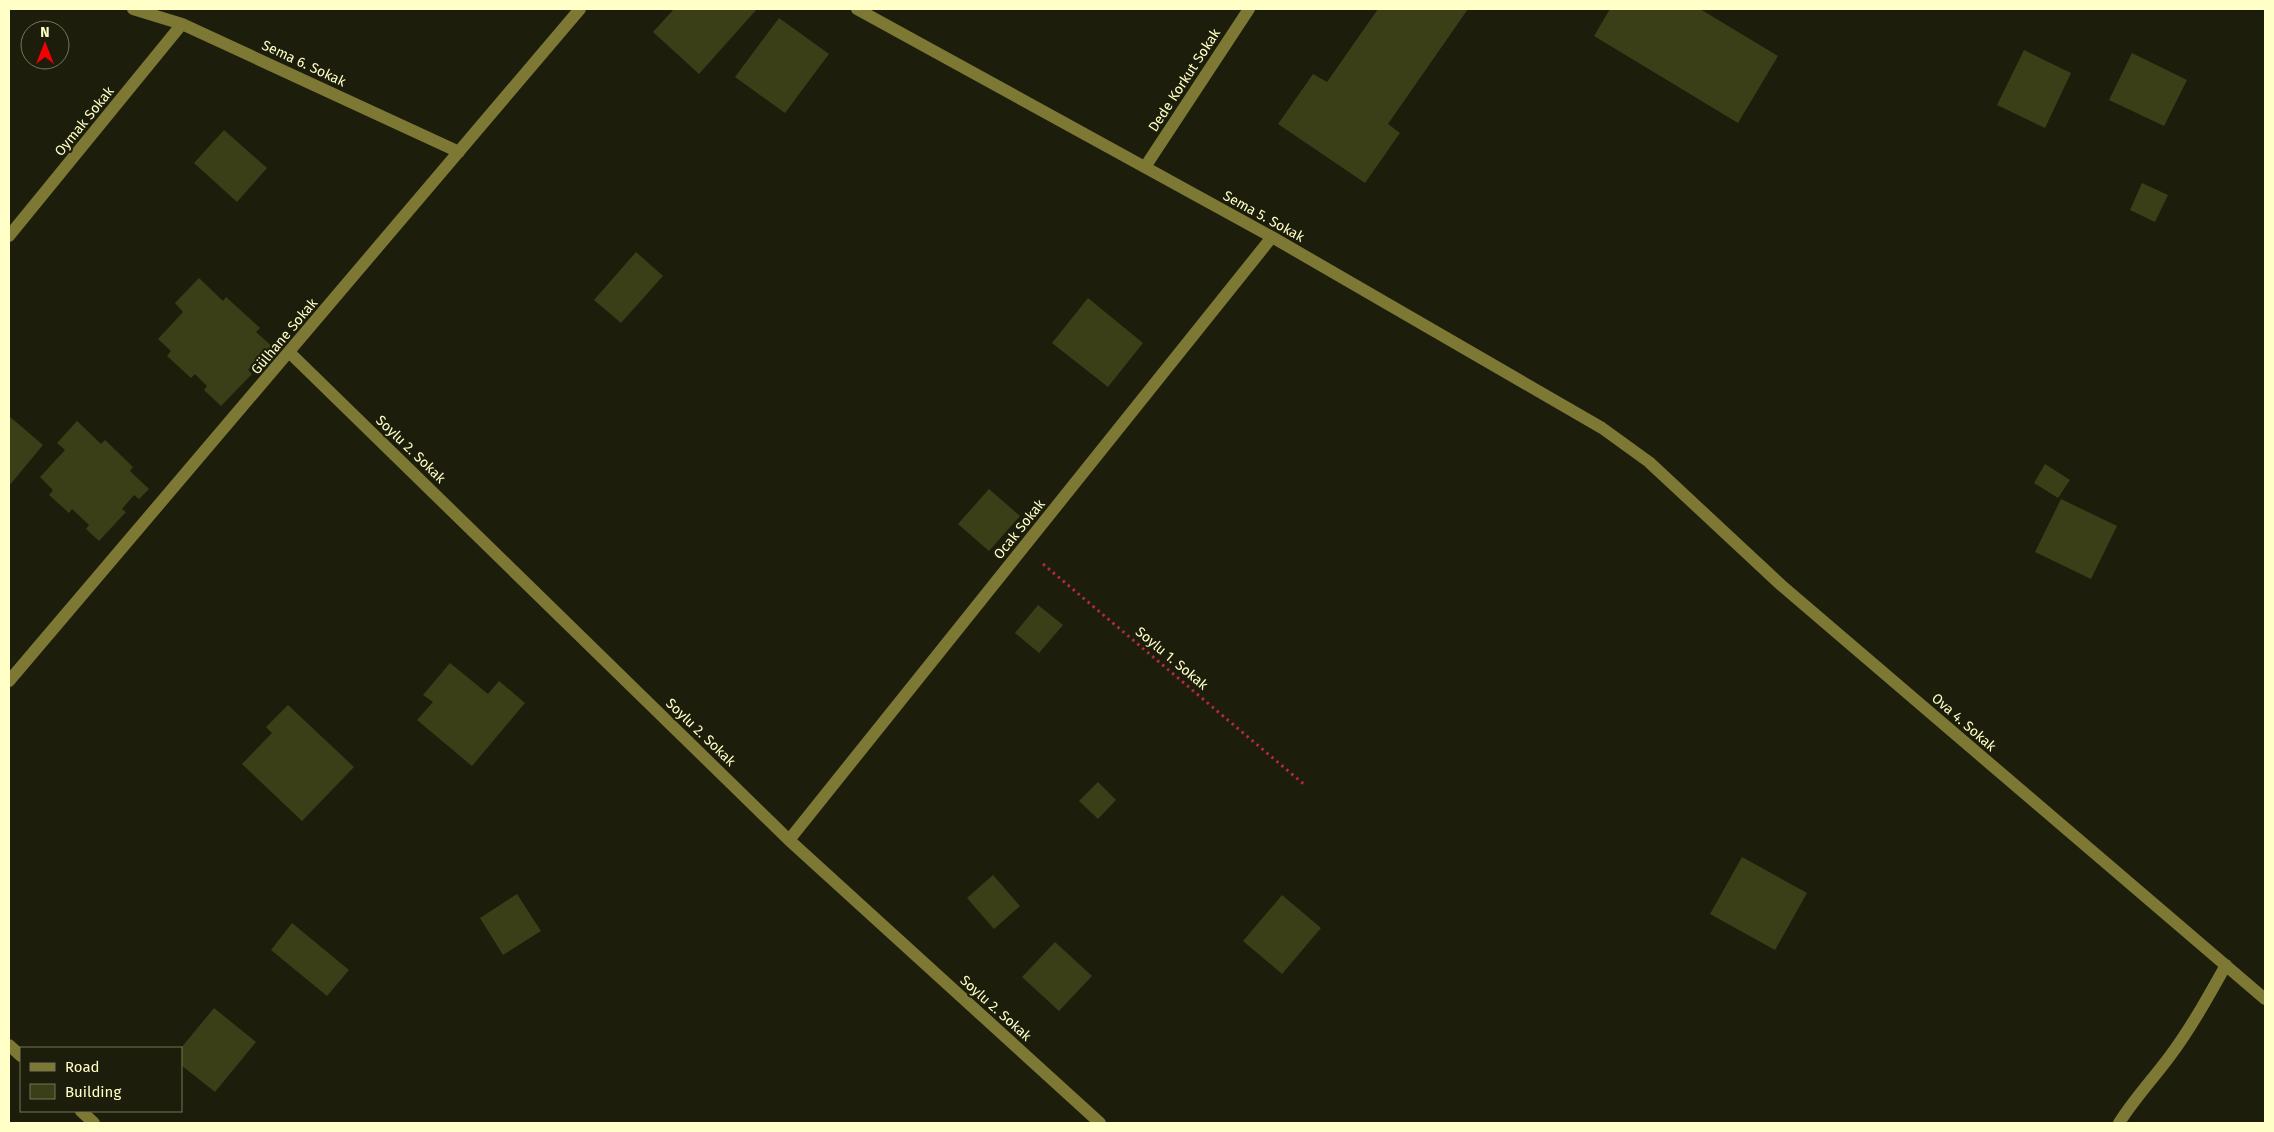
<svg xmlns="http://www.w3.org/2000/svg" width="2274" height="1132" font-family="'Fira Sans',sans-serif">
	<rect width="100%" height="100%" fill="#1c1d0b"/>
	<!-- building -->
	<path fill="#3b3f17" d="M674 9H757L699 74 653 32Z
		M1378 9H1468L1388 124 1400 133 1365 183 1278 124 1313 74 1327 82Z
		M1610 9H1700L1778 56 1738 123 1594 36Z
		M779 18 829 54 785 113 735 77Z
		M2024 50 2071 73 2045 128 1997 105Z
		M2132 53 2187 80 2164 126 2109 100Z
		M224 130 267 168 237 202 194 163Z
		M2142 183 2168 195 2155 222 2130 210Z
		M636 252 663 276 621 323 594 300Z
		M199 278 223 301 226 297 260 328 256 332 275 349 261 364 257 360 248 370 252 374 221 406 204 390 207 386 195 374 191 378 167 356 171 351 158 339 183 312 175 303Z
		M1088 298 1143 343 1108 387 1052 343Z
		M9 416 43 445 9 486Z
		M77 421 101 444 105 440 133 467 130 471 149 489 139 499 134 495 122 509 126 512 99 541 86 529 89 525 72 509 69 513 49 495 53 490 40 477 65 450 57 443Z
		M2045 464 2070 480 2058 498 2034 483Z
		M989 489 1020 516 989 551 958 524Z
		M2061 499 2117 526 2091 579 2035 552Z
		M1038 605 1063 625 1039 653 1015 633Z
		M450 663 488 694 499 681 525 703 472 766 417 720 433 702 423 695Z
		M288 705 354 767 302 821 242 764 272 733 266 727Z
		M1098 782 1116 800 1098 819 1079 801Z
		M1742 857 1807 893 1775 950 1710 914Z
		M993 875 1020 906 994 929 967 898Z
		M517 894 541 931 503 955 480 918Z
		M1282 895 1321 928 1282 974 1243 941Z
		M292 923 349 970 327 996 271 950Z
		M1055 942 1092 976 1059 1011 1022 977Z
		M214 1008 256 1042 215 1092 181 1065V1048Z"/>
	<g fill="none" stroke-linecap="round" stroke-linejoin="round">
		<!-- path -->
		<path stroke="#b12a42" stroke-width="3" stroke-dasharray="2.5 4" stroke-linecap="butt" d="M1043 564 1306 786"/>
		<!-- minor -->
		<path stroke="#7e7835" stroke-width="12" d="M133 9 182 24 459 152
			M857 9 1272 237 1602 428 1649 462 1781 585 2265 999
			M1145 167 1249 9
			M9 236 182 24
			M289 352 789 840 1100 1123
			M9 681 580 9
			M789 840 1272 237
			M9 1045 21 1056
			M81 1111 94 1123
			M2119 1123C2134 1099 2153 1079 2170 1056 2191 1028 2208 997 2226 965"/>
	</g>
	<g text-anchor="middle" stroke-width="4.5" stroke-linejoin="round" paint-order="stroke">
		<!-- street labels -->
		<g font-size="14" fill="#ffffc7" stroke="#1c1d0b">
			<text transform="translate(304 63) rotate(25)" y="5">Sema 6. Sokak</text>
			<text transform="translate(1184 80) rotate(-57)" y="5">Dede Korkut Sokak</text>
			<text transform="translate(84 121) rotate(-51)" y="5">Oymak Sokak</text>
			<text transform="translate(1264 216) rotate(29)" y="5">Sema 5. Sokak</text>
			<text transform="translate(284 336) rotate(-50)" y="5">Gülhane Sokak</text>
			<text transform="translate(411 449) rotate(44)" y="5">Soylu 2. Sokak</text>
			<text transform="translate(1019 529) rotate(-51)" y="5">Ocak Sokak</text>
			<text transform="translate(1172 658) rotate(40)" y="5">Soylu 1. Sokak</text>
			<text transform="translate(1964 722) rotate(41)" y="5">Ova 4. Sokak</text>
			<text transform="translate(701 732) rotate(44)" y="5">Soylu 2. Sokak</text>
			<text transform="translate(996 1008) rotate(42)" y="5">Soylu 2. Sokak</text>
		</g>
	</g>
	<!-- border -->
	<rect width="2274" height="1132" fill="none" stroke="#ffffc7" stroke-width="20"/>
	<!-- legend -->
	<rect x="20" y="1047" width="162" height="65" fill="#1c1d0b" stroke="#777756"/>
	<rect x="30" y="1063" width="25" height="8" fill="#7e7835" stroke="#777756"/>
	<text x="65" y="1072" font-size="15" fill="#ffffc7">Road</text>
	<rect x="30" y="1084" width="25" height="15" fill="#3b3f17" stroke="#777756"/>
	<text x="65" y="1097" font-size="15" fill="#ffffc7">Building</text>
	<!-- north arrow -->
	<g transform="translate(45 45)"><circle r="24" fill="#1c1d0b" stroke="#777756"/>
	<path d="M0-4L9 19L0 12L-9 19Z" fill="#f20005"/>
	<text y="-8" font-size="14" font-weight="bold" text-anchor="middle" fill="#ffffc7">N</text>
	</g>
</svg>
